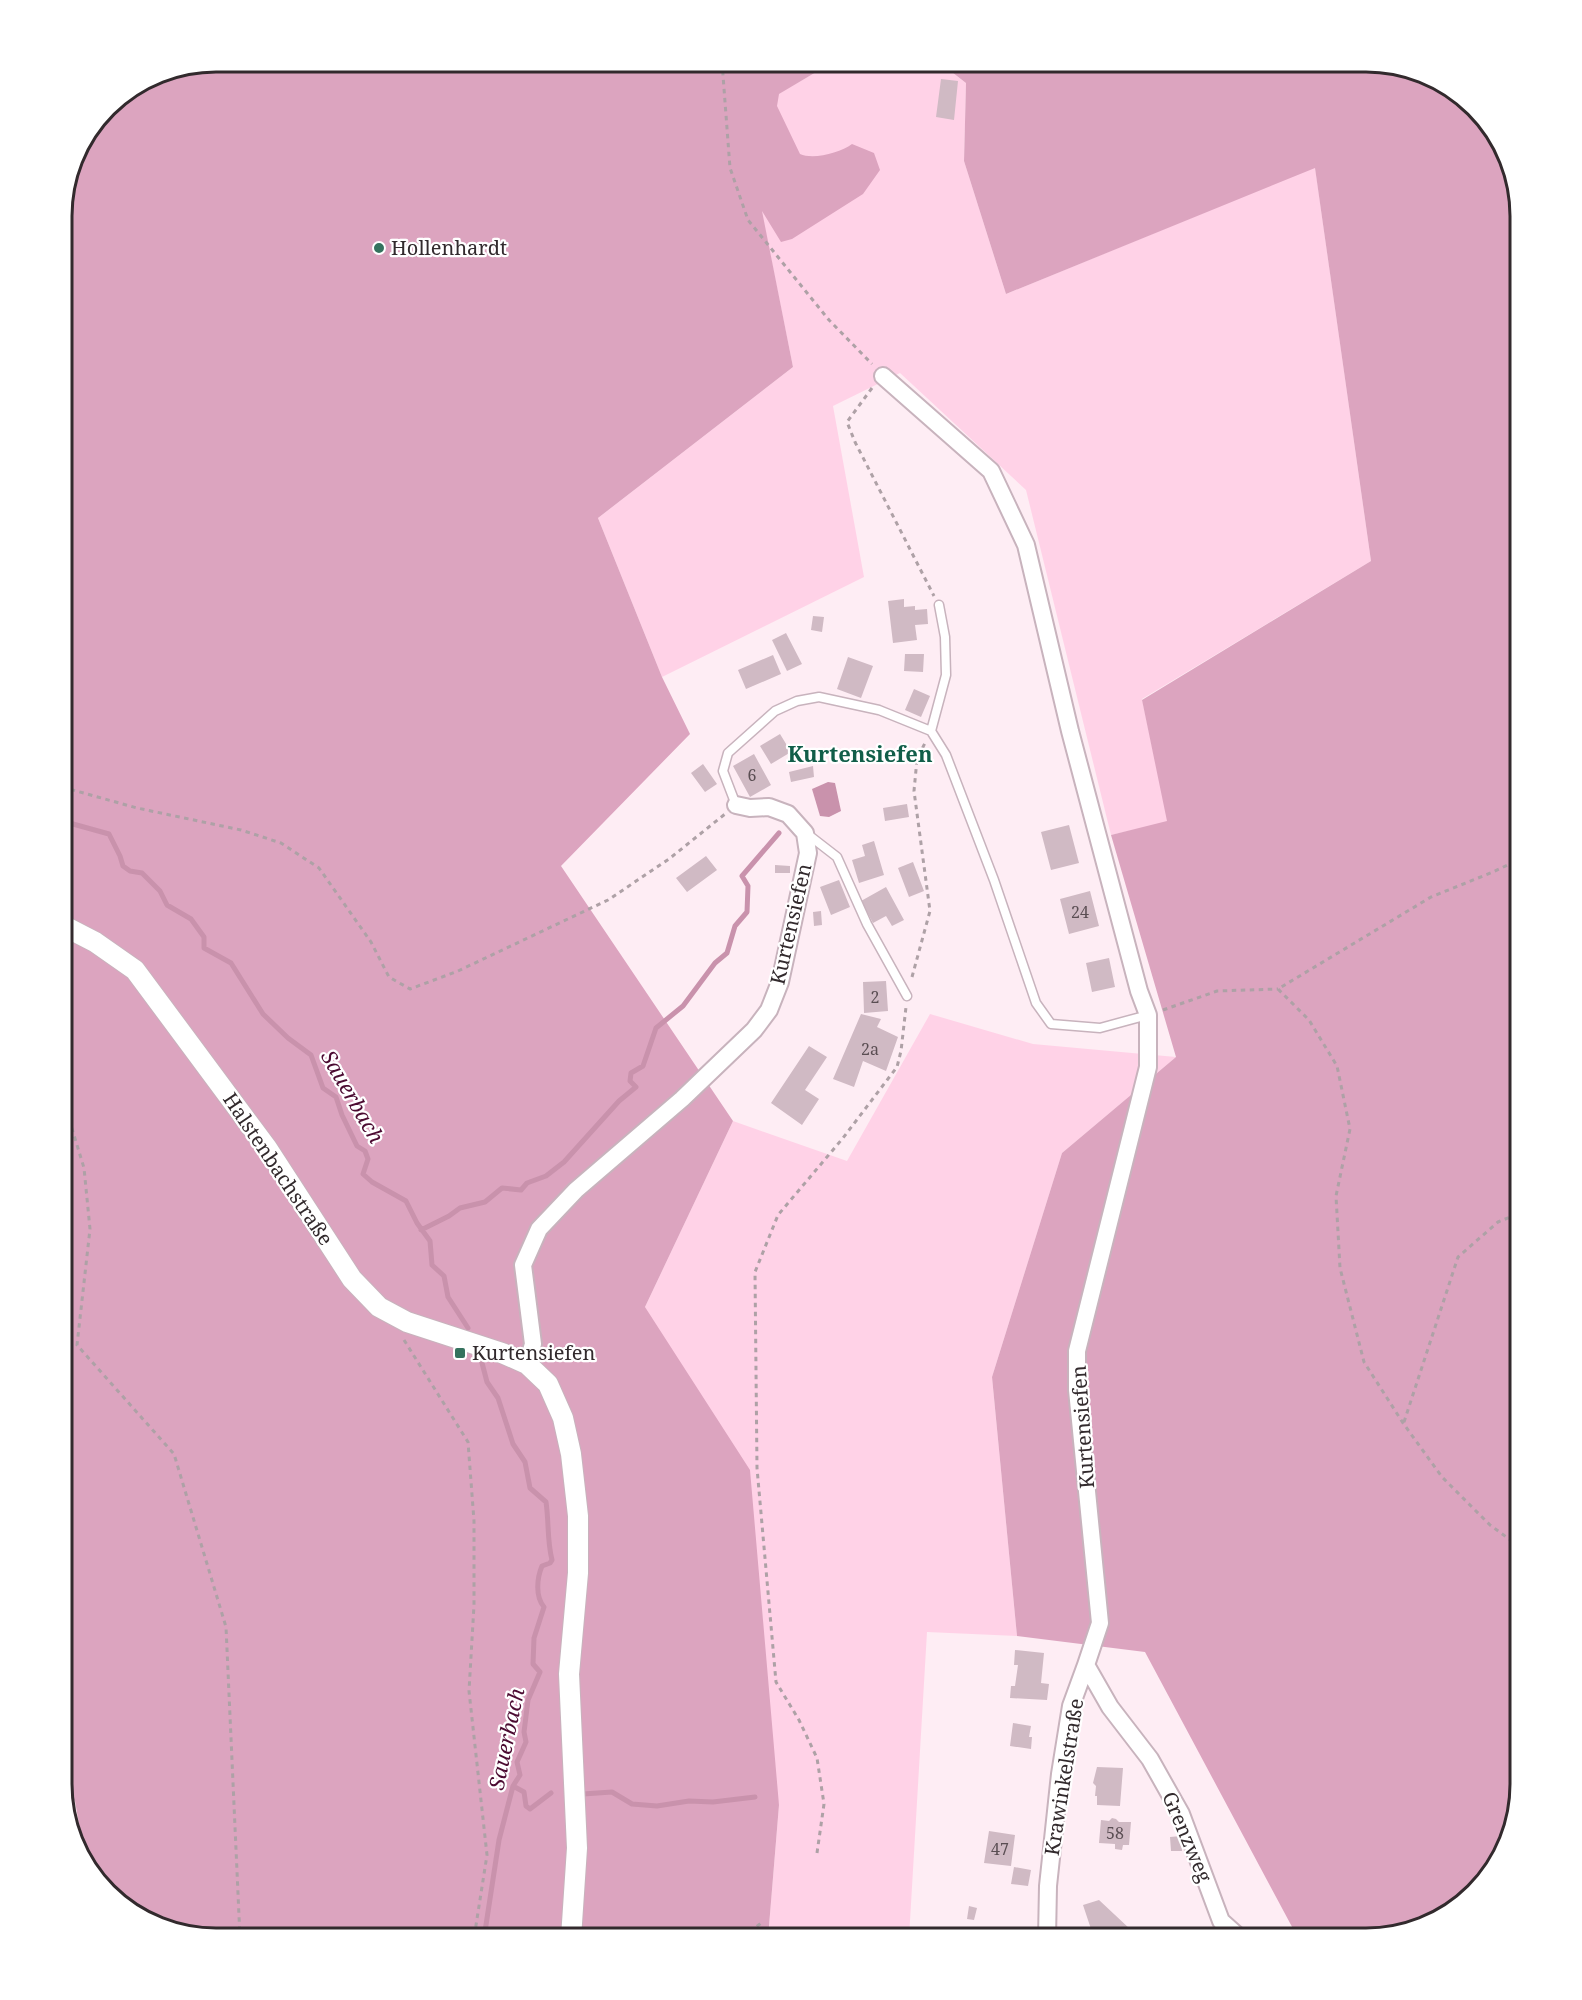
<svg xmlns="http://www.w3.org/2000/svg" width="1582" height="2000" font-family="'Noto Serif',serif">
	<rect width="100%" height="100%" fill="#feedf4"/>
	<!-- green -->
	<path fill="#ffd2e7" d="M833 62H939L966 83 964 161 1006 294 1315 167 1371 561 1142 699 1168 822 1111 835 1026 490 900 373 833 406 864 577 662 677 598 518 793 367 761 209 778 94Z
		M930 1014 1033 1044 1176 1057 1062 1153 992 1377 1017 1636 927 1632 909 1938H768L779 1805 645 1307 733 1121 847 1161Z"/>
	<!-- forest -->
	<path fill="#dca4bf" d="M216 62H833L779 94 777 106 800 154C813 160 840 153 852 144L874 153 880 170 863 194 792 239 781 242 762 211 793 367 598 518 662 677 690 734 561 866 733 1121 645 1307 750 1470 779 1805 768 1938H215L139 1918 87 1870 75 1801 63 1789 62 1784V205L77 148 114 100 157 73Z
		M939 62H1376L1444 82 1495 130 1520 216V1785L1500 1861 1452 1913 1367 1938H1298L1145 1652 1017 1636 992 1377 1062 1153 1176 1057 1111 835 1167 821 1142 700 1371 561 1315 168 1006 294 964 161 966 83Z"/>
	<!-- water -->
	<path fill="#c992ac" d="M828 782 835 783 841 811 829 817 820 816 812 789Z"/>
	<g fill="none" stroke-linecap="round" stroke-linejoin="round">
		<!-- stream -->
		<path stroke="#c992ac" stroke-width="5" d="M62 817 73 824 109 834 120 856 123 866 130 871 142 873 160 891 167 905 191 919 204 937V948L231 963 263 1014 288 1038 311 1055 323 1088 336 1097 342 1115 357 1146 365 1151 368 1159 363 1174 372 1182 406 1201 417 1223 430 1241 432 1265 444 1276 448 1297 468 1328
			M421 1230 449 1216 460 1208 485 1202 502 1188 521 1190 527 1183 546 1176 564 1162 619 1101 636 1087 630 1081 631 1073 643 1066 656 1028 683 1006 715 963 727 953 735 926 747 912 748 886 742 876 779 833
			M481 1359 487 1382 498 1398 513 1444 525 1462 530 1488 546 1502C549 1522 547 1541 552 1560L550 1563 542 1566C537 1578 535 1596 544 1607L534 1638 533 1664 540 1672 528 1700 524 1732 526 1742 517 1762 520 1775 513 1786 499 1840 484 1938
			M513 1786 524 1792 526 1806 530 1809 551 1793
			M583 1794 612 1792 632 1804 657 1806 689 1801 713 1802 755 1797"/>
	</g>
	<!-- building -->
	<path fill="#d0bac4" d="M941 79 958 81 954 120 936 117Z
		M904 599V607L915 606V610L927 609 928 624 915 625 917 640 893 643 888 601Z
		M813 616 824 617 822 632 811 630Z
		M786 633 802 664 787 671 772 640Z
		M905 654H924L923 672 904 671Z
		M773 655 781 674 746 689 738 670Z
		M848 657 873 666 861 698 837 689Z
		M914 689 930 696 921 717 905 710Z
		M780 734 791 752 771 764 760 746Z
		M754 754 771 785 750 797 733 766Z
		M703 764 717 784 705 792 691 773Z
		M813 766 814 777 791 782 789 772Z
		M907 804 909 817 885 821 883 808Z
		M1069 825 1079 863 1051 870 1041 832Z
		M874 841 884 875 859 883 852 860 865 856 862 845Z
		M706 856 717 870 687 892 676 878Z
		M913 862 924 891 909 897 898 868Z
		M775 865 790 866V873H775Z
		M839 880 850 907 831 915 820 887Z
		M886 887 904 920 892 926 886 916 873 923 861 901Z
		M1090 891 1099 926 1069 934 1060 899Z
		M821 911 822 925 814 926 813 912Z
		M1109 958 1115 987 1092 992 1086 963Z
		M886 981 888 1011 864 1013 863 982Z
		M861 1014 881 1019 877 1027 898 1037 886 1071 863 1061 854 1087 833 1079Z
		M809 1046 827 1057 805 1090 819 1099 802 1125 771 1103Z
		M1015 1650 1044 1653 1041 1683 1049 1684 1047 1700 1010 1698 1011 1686H1015L1018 1665H1014Z
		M1013 1723 1031 1726 1029 1737H1032L1031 1749 1010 1746Z
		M1097 1767 1123 1768 1120 1806 1097 1805V1796H1095L1096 1786 1093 1783Z
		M1112 1818 1116 1819 1119 1822H1131L1129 1845H1123L1122 1850 1115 1849V1844L1099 1843 1101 1820 1109 1821Z
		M989 1831 1015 1835 1011 1866 984 1863Z
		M1181 1836 1182 1851H1171L1170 1837Z
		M1014 1867 1031 1870 1028 1886 1011 1884Z
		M1099 1900 1130 1929 1120 1938H1094L1083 1905Z
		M969 1906 977 1908 974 1920 967 1919Z"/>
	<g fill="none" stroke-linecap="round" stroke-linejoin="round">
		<defs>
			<path id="service" d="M931 731 946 675 945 637 939 605
				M736 805 723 771 728 753 775 711 797 701 819 697 879 710 931 731 946 755 994 880 1036 1003 1051 1024 1100 1028 1148 1015
				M806 833 837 857 867 924 907 996"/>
			<path id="minor" d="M883 376 991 471 1026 545 1070 731 1139 991 1148 1015V1067L1077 1351V1390L1100 1623 1086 1665
				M527 1364 533 1344 523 1265 539 1229 576 1190 682 1099 754 1030 769 1010 780 982 808 853 805 833 788 814 769 807 750 808 736 805
				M1047 1938 1048 1886 1060 1774 1071 1706 1086 1665 1110 1707 1150 1759 1181 1814 1221 1921 1240 1938"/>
			<path id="tertiary" d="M62 925 95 942 135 970 267 1148 352 1279 379 1307 407 1322 502 1353 527 1364 548 1384 563 1418 571 1454 578 1516V1573L569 1674 577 1848 571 1938"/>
		</defs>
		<!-- service casing -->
		<use href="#service" stroke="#c8b3bd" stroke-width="11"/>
		<!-- minor casing -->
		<use href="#minor" stroke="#c8b3bd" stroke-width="20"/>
		<!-- tertiary casing -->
		<use href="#tertiary" stroke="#c8b3bd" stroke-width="22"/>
		<!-- path -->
		<path stroke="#aea1a6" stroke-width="3" stroke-dasharray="4.5 4.5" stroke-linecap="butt" d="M722 62 730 168 748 220 829 320 872 364
			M872 388 847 422 855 442 934 596
			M62 787 137 808 241 830 281 843 319 868 371 942 389 977 410 989 458 971 608 900 669 859 725 814
			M912 977 930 911 914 791 917 759 925 743
			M1163 1010 1217 991 1278 989
			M62 1103 66 1109 84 1168 90 1229 77 1345 174 1454 226 1627 240 1938
			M404 1340 468 1442 474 1521V1605L469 1691 487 1855 474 1938
			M1404 1422 1458 1257 1498 1222 1520 1213
			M1520 1547 1490 1525 1442 1477 1403 1423 1364 1362 1340 1268 1336 1196 1350 1129 1337 1066 1309 1020 1278 989 1431 897 1493 872 1520 859
			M65 1796 72 1803 80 1846
			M817 1853 824 1804 817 1758 799 1720 776 1682 757 1468 755 1272 778 1215 843 1138 897 1067 901 1051 906 1007
			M743 1938 761 1923"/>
		<!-- service -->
		<use href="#service" stroke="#fff" stroke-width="8"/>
		<!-- minor -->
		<use href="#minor" stroke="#fff" stroke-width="16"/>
		<!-- tertiary -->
		<use href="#tertiary" stroke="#fff" stroke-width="20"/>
	</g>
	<!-- markers -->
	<g fill="#35725e" stroke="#fff" stroke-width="2">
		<circle cx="379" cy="248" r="6"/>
		<rect x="454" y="1347" width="12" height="12" rx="3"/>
	</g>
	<g text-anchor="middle" stroke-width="4.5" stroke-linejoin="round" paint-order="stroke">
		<!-- number labels -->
		<g font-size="16" fill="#5a4e53">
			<text x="752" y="781">6</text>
			<text x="1080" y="918">24</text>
			<text x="875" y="1003">2</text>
			<text x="870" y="1055">2a</text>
			<text x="1115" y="1839">58</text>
			<text x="1000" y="1855">47</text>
		</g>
		<!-- poi labels -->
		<g font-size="20" fill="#322a2d" stroke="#fff" text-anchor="start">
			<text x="391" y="255">Hollenhardt</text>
			<text x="472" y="1360">Kurtensiefen</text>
		</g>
		<!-- street labels -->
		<g font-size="20" fill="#322a2d" stroke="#fff">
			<text transform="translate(791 924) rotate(-77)" y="7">Kurtensiefen</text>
			<text transform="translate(278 1169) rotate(56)" y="7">Halstenbachstraße</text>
			<text transform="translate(1083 1427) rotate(-94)" y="7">Kurtensiefen</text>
			<text transform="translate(1064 1777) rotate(-81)" y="7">Krawinkelstraße</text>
			<text transform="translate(1187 1837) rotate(67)" y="7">Grenzweg</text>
		</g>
		<!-- water labels -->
		<g font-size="21" font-style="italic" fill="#4c0b32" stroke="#fff">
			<text transform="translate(352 1097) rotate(60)" y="7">Sauerbach</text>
			<text transform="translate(507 1739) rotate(-78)" y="7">Sauerbach</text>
		</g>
		<!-- quarter labels -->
		<g font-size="22" font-weight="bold" fill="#115e49" stroke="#fff">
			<text x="860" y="762">Kurtensiefen</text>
		</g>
	</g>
	<!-- crop -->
	<path d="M0 0H1582V2000H0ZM216 72H1366A144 144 0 0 1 1510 216V1784A144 144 0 0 1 1366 1928H216A144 144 0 0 1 72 1784V216A144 144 0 0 1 216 72Z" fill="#fff" fill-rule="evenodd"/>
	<path fill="none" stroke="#322a2d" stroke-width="3" d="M216 72H1366A144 144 0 0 1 1510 216V1784A144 144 0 0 1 1366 1928H216A144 144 0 0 1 72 1784V216A144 144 0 0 1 216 72Z"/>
</svg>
